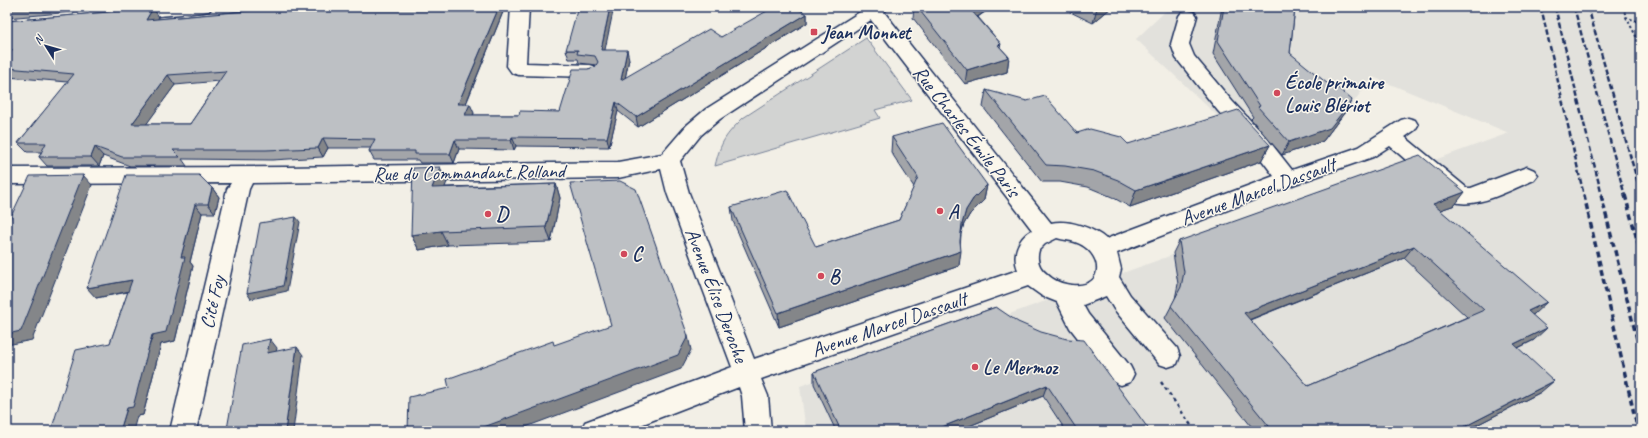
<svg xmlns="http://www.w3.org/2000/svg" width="1648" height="438" font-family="Caveat,sans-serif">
	<rect width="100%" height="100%" fill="#f2efe6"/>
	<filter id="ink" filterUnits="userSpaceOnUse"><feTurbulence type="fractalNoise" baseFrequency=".025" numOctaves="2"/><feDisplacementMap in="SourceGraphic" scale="8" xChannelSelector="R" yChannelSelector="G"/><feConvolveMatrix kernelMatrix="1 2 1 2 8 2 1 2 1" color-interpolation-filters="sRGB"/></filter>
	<g filter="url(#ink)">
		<!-- built -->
		<path fill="#e2e1dc" d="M1170 7H1641V431H1605L1604 429 1600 431H806L800 386 993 320 1509 133 1373 77 1323 141 1264 160 1136 39Z"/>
		<!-- green -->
		<path fill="#d2d3d2" stroke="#768198" d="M866 38 912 100 875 110 880 118 715 166C721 141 725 136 743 118Z"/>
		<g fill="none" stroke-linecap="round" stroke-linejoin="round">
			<defs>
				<path id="minor" d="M144 7H212L209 11 203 12 126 19 120 18 117 14 120 10Z
					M511 7H529L526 63 590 65 597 67 599 71 597 75 590 77 519 75 512 73 507 66Z
					M861 7H889L884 12 1051 223C1068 219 1094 228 1106 239L1274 176 1252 147 1218 111 1176 58 1171 44 1179 16 1182 12 1188 11 1194 12 1197 16 1189 44 1194 56 1232 101 1266 137 1292 170 1359 147 1401 120 1408 118 1415 120 1418 125 1415 130 1405 137 1467 188H1471L1527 167 1534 170 1538 175 1534 180C1512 189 1478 209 1454 202L1390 146 1373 157 1295 184 1117 253 1121 269 1119 277 1130 295 1177 348 1180 356 1177 364 1168 367 1159 364 1114 309 1106 296 1083 305 1088 314 1130 366 1134 374 1130 382 1121 385 1112 382 1070 328 1057 302 1042 296 1028 286 761 379 768 396 771 431H745L742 396 739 387 625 431H581L585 422 732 367 667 193 661 169 618 178 252 183 249 189 196 431H170L227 189 231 183 7 184V168L286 167 618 162 662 154 687 125 706 109 863 10ZM871 20 1032 230C1017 239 1012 255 1018 270L754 359 689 193 680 161 701 135 720 119ZM1057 238C1063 240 1069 240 1075 242 1103 251 1107 289 1072 285 1062 284 1054 281 1047 274 1039 268 1036 260 1039 250L1045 244Z"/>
			</defs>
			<!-- minor casing -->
			<use href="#minor" stroke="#1b2f5e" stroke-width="3"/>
			<!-- path-far1 -->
			<path stroke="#1b2f5e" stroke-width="2" stroke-dasharray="2.5 2.5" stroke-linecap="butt" d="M1623 7 1626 17 1641 23
				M1626 17 1636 36 1641 51"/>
			<!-- path -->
			<path stroke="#1b2f5e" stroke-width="2.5" stroke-dasharray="3.5 3.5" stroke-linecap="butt" d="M1161 382 1195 431"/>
			<!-- minor -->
			<use href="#minor" fill="#fbf7ec" fill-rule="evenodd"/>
			<!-- rail-far1 -->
			<path stroke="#1b2f5e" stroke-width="2.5" stroke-dasharray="5.5 2.5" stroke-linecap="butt" d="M1541 7 1584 196
				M1555 7 1602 196
				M1574 7 1625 196
				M1588 7 1641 194"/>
			<!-- rail -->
			<path stroke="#1b2f5e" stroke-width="3.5" stroke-dasharray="6 3.5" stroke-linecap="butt" d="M1584 195 1638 431
				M1601 195 1641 355
				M1625 195 1641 254"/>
		</g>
		<!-- wall -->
		<path fill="#a3a5a9" stroke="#1b2f5e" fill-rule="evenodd" d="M7 7H125L7 18Z
			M269 7H505L466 104 474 113 473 115H519L560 112 588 69 595 67 596 65 579 63 578 59H569L566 50H605L629 59 625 78 721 37 807 14V23L638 127 618 111 609 147 516 146 514 150 459 149 454 163H420L418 160H374L369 151 371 148H328L323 157 272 160 182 159 187 166H130L103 156 99 166H47L39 157 41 152H27L18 143 68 82 7 77V21L153 8 159 17 158 19 268 9ZM219 81 190 124H146L175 85Z
			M914 7H992L978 17 1001 44 1000 47 1009 57 1007 72 965 84 913 18Z
			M1060 7H1112L1093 23Z
			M1222 7H1295L1290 53 1345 112 1323 141 1282 155 1251 119 1253 117 1213 54Z
			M986 90 1077 133 1128 144 1270 145 1261 161 1130 207 1112 197 1088 187 1060 182H1042L983 107Z
			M892 137 987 185 984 200 970 214 964 224 961 234 959 266 779 327 733 221 731 207 816 247 899 220 914 187 891 152Z
			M447 182 444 187 556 184 560 198 551 242 448 245 419 250 411 235Z
			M212 188 219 197 215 213H202L190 262 193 266 175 341 161 344 143 415 137 416 110 343 128 292 96 298Z
			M1455 205 1440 210 1534 314 1532 315 1534 340 1518 348 1541 392 1465 431H1255L1165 318 1175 299 1178 284 1173 253 1179 241ZM1404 258 1467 317 1308 386 1250 320Z
			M996 307 1150 431H1066L1043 396 957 431H836L814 384V372Z"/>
		<!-- shaded-wall -->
		<path fill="#848689" stroke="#1b2f5e" d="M499 7H505L462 113 458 104Z
			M610 7H614L603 59 601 50Z
			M973 7H992L968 23 970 9Z
			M1098 7H1112L1093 23 1097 8Z
			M153 8 159 17 152 29 146 20Z
			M807 14V23L638 127 636 117Z
			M627 50 629 59 623 89 621 80Z
			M1009 57 1007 72 965 84 967 70Z
			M168 75 175 85 140 133 132 124Z
			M1352 100 1345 112 1323 141 1282 155 1289 142Z
			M616 102 618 111 609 147 607 138Z
			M470 104 474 113 469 124 465 115Z
			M7 131 11 135 7 140Z
			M512 137 516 146 514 150 511 140Z
			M323 138 328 148 323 157 318 148Z
			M455 140 459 149 454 163 450 154Z
			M1270 145 1261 161 1130 207 1136 190Z
			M95 147 103 156 99 166 91 157Z
			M440 167 447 182 439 202 432 188Z
			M83 175 92 185 32 340 7 345V334Z
			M556 184 560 198 551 242 546 227Z
			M987 185 984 200 970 214 964 224 959 238 962 224 966 210 973 199Z
			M212 188 219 197 215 213 208 204Z
			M1465 192 1455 205 1423 216 1433 204Z
			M195 204 202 213 190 262 193 266 175 341 161 344 143 415 137 416 133 431H120L127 408 181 257Z
			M296 217 300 222 287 291 251 299 247 293Z
			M441 231 448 245 419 250 411 235Z
			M1414 246 1404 258 1236 325 1244 313Z
			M961 251 959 266 779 327 778 313Z
			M132 280 140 289 96 298 87 288Z
			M1547 302 1534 314 1516 323 1528 311Z
			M1547 328 1534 340 1501 356 1514 344Z
			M688 336 691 350 681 369 515 431H473Z
			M270 339 277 348 274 361 267 353Z
			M297 347 303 355 293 431H285Z
			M1554 381 1541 392 1465 431H1456Z
			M1047 385 1043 396 957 431H932Z"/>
		<!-- building -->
		<path fill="#bdc0c4" stroke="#1b2f5e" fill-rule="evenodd" d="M269 7H499L458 104H470L465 115H519L520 111 560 112 573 69H588L595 67 598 62 595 56 577 54 578 50H566L578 7H610L601 50H627L621 80 709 29 721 37 774 7H795L807 14 636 117 616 102 607 138 512 137 511 140H455L450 154H415V151H369L375 139 323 138 318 148 266 150H173L180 157H122L95 147 91 157H39L46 143H18L74 74 7 68V56L13 50H7V21L153 8 146 20 268 9ZM226 71 190 124H132L168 75Z
			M917 7H973L970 9 1001 44 998 45 1009 57 967 70Z
			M1224 7H1295L1290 53 1328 84 1332 83 1352 100 1330 128 1289 142 1258 107 1260 106 1218 41Z
			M986 90 1027 101 1045 96 1077 133 1090 129 1121 137 1128 144 1238 110 1270 145 1136 190 1118 180 1094 171 1065 166 1046 165Z
			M942 123 987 185 973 199 966 210 962 224 960 241 961 251 778 313 731 207 787 190 816 247 899 220 918 177 892 137Z
			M1420 155 1465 192 1433 204 1547 302 1528 311 1547 328 1514 344 1554 381 1456 431H1298V430L1296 431H1273L1171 306 1181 287 1184 272 1179 241ZM1414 246 1484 310 1308 386 1244 313Z
			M440 167 432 188 556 184 546 227 441 231 411 235 413 168Z
			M83 175 21 331 7 334V225L30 176Z
			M126 175H199L212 188 208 204H195L181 257H185L166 332 152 335 133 407 127 408 120 431H51L76 350 110 343 132 280 87 288Z
			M620 181 636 189 688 336 678 355 473 431H408L409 397 449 388 447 379 553 341 554 345 611 325 570 183Z
			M296 217 283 286 247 293 260 223Z
			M996 307 1018 322 1041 332 1067 339 1084 340 1150 431H1078L1047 385 932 431H841L814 372Z
			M270 339 267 353 297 347 285 431H220L227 429 242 345Z"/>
	</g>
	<!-- markers -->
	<g fill="#d1495b" stroke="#fbf7ec" stroke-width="1.5">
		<rect x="810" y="28" width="8" height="8" rx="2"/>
		<circle cx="1277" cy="93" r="4"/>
		<circle cx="940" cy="211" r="4"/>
		<circle cx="488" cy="214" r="4"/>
		<circle cx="624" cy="254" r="4"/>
		<circle cx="821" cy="276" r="4"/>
		<circle cx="975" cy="367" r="4"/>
	</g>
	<g text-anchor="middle" stroke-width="3" stroke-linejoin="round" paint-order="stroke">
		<!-- poi labels -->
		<g font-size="20" font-weight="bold" fill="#1b2f5e" stroke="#fbf7ec" text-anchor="start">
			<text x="822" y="39">Jean Monnet</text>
			<text x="1285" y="89">École primaire<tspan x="1285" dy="23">Louis Blériot</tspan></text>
			<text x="948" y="218">A</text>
			<text x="496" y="221">D</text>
			<text x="632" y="261">C</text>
			<text x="829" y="283">B</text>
			<text x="983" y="374">Le Mermoz</text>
		</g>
		<!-- street labels -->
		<g font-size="20" fill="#1b2f5e" stroke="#fbf7ec">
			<text transform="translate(967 131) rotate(52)" y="7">Rue Charles Émile Paris</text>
			<text transform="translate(469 172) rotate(-1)" y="7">Rue du Commandant Rolland</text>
			<text transform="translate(1258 191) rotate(-20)" y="7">Avenue Marcel Dassault</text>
			<text transform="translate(717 295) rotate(69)" y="7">Avenue Élise Deroche</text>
			<text transform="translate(212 302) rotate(-77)" y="7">Cité Foy</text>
			<text transform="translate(889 324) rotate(-19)" y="7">Avenue Marcel Dassault</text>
		</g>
	</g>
	<!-- margin -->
	<rect width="1648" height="438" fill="none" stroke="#fbf7ec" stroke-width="24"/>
	<rect x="12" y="12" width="1624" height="414" fill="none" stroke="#1b2f5e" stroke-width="1.5" filter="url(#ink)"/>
	<!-- north arrow -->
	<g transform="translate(46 46) rotate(307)" stroke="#fbf7ec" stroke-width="3" paint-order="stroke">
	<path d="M0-3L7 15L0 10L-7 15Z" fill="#1b2f5e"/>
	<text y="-6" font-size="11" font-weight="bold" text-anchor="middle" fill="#1b2f5e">N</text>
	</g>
</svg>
